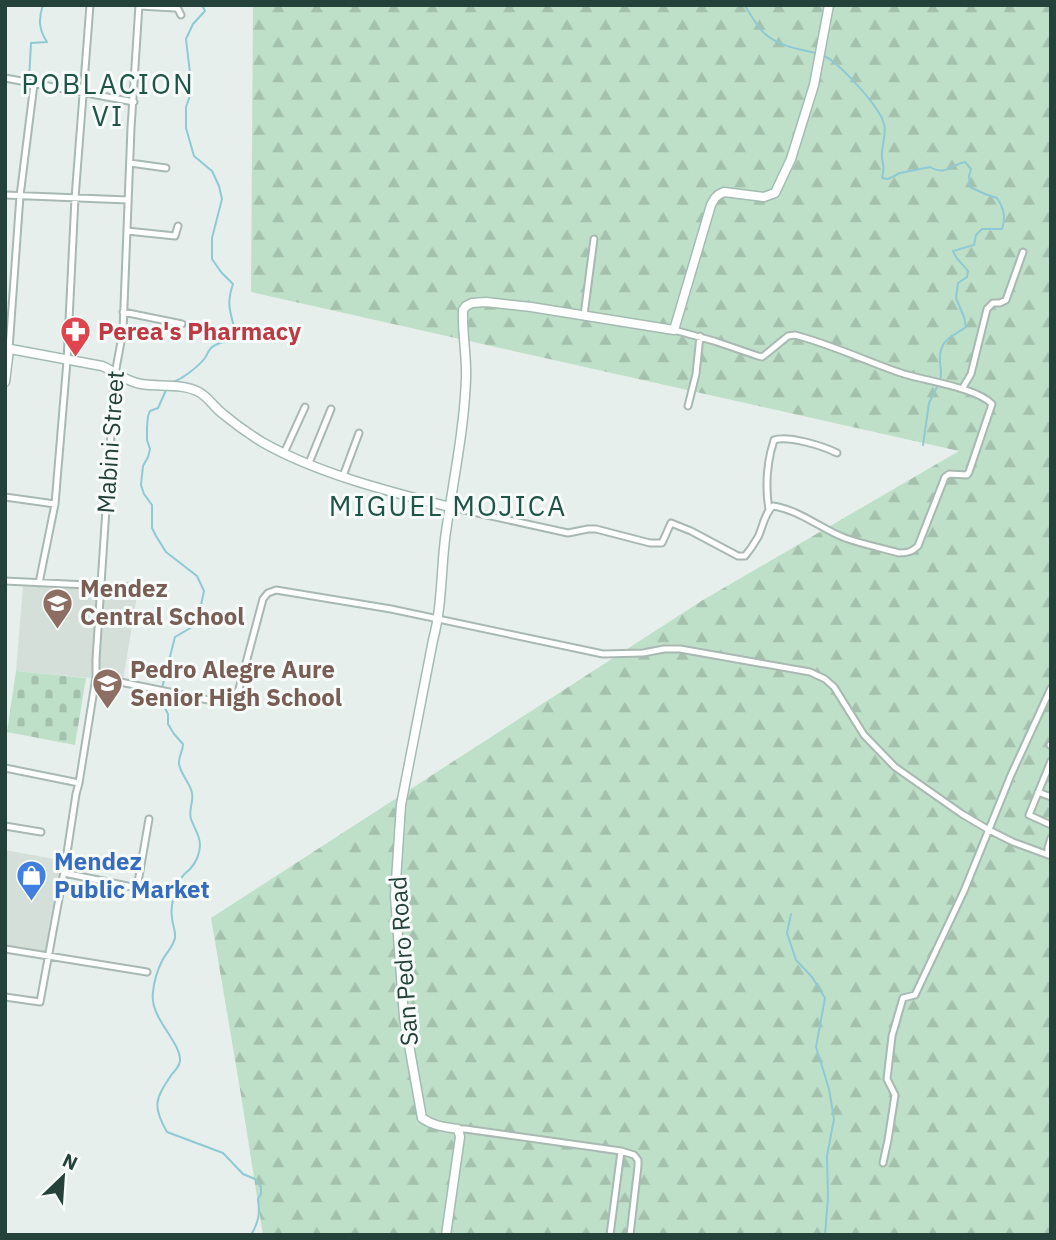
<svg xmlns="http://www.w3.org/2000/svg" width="1056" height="1240" font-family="'IBM Plex Sans',sans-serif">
	<defs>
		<pattern id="forest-firs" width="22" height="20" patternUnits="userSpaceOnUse" patternTransform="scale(1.75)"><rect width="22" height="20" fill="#bfe0c8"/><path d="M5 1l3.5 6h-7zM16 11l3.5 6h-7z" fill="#a4c1ad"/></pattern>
		<pattern id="cemetery-stones" width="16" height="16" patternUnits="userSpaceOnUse" patternTransform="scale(1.75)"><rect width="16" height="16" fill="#bfe0c8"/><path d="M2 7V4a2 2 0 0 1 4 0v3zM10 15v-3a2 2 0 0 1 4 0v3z" fill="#a4c1ad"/></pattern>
	</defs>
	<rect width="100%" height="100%" fill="#e6efeb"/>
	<!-- built -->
	<path fill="#d4dfda" d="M23 586 138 589 123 681 16 671Z
		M5 850 65 861 47 952 5 945Z"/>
	<!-- forest -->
	<path fill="url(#forest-firs)" d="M253 5H1051V1235H263L241 1095 211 918 703 600 959 451 251 292Z"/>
	<!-- cemetery -->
	<path fill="url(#cemetery-stones)" d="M16 671 86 678 75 745 7 732Z"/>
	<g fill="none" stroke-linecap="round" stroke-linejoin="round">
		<!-- stream -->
		<path stroke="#8ec9d4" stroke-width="2" d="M744 5C751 14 756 25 764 33 778 46 798 49 816 53
			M822 55C838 61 880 107 884 124 887 134 881 146 882 157 883 168 885 166 882 178L888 179 900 173 930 167C946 176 950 165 965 162L971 169 969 176 970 187 985 194 997 198C1004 209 1006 217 1002 229H982L976 235 974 245 953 251C956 260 962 263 968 271L967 277 958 283 956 298 964 317 966 327C955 335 940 339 940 357 939 366 943 371 940 380
			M29 79 31 43 47 42C39 30 38 19 43 5
			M173 382C182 379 198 367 205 358 207 355 208 351 211 348 218 341 228 343 236 336 232 314 225 307 233 284L221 272 212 259V238L222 199 219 186 212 171 194 156 186 128V107L192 90 186 39 193 24 205 11 202 5
			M923 445 929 403 938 385
			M162 688 175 637 197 624 204 591 197 576 166 552 156 536 152 528V505L144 494 141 485 143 466 148 457 150 449 147 440V427L148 416 150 411 158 408 167 388
			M161 693 160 698 168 714V724L174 734 183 744C183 752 178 757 179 764 181 775 190 783 192 793 194 802 188 810 191 819 194 828 200 835 200 845 200 853 196 863 190 869 186 873 182 875 180 881 175 892 170 904 172 917 172 924 176 931 175 938 173 947 166 953 162 961 157 971 154 982 153 992 149 1018 181 1041 180 1061 179 1066 176 1070 172 1074 155 1099 152 1106 167 1132L223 1153 243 1174 255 1179 261 1187V1194L258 1199C260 1213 259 1222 251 1235
			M791 914 787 933 796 960 812 977 825 998 816 1047 829 1089 834 1119 827 1156 828 1197 825 1235"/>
		<defs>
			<path id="street" d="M139 6 175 8 178 9 181 15
				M5 78 134 102
				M130 163 166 168
				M5 195 128 200
				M127 231 175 236 178 226
				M123 312 182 324
				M584 315 594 239
				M9 349 20 196 34 84
				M962 389 971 374 987 309 993 303H1000L1006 300 1023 252
				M688 406 696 374 700 336
				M284 453 305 407
				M309 463 331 409
				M343 476 359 433
				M5 497 55 504
				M450 507 568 533 588 529H596L650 543H662L671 523 691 531 738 556H745C750 550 754 544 758 537 763 527 764 514 773 506 800 510 821 529 845 538 862 544 881 548 899 553 907 553 912 552 918 546L945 477 949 474 967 475 969 472 991 407 992 404C977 388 927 381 904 374 868 362 833 345 795 335L788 336 766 354 762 357 758 356 714 341 674 330
				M769 510C765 486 767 462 774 440 788 435 823 446 837 453
				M5 581 149 588
				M39 583 55 504 67 361 75 198 90 5
				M96 677 213 701H231L239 689 263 599 268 593 276 590 391 609 603 654 643 653 664 649H680L810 672 825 679 834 687 864 735 895 767 962 814 989 830 1013 842 1051 856
				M1050 745H1051
				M1051 761 1029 815 1051 825
				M5 768 79 783 76 794 65 866 40 1002 5 997
				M79 783 96 677V659L115 374 123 331 131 128 139 5
				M1038 792 1051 797
				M5 826 41 832
				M1048 855V848L1051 838
				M64 873 137 888 149 819
				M5 949 147 972
				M458 1129H465L621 1151 634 1155 638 1160V1166L630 1235
				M883 1163 888 1140 895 1095 887 1079 892 1036 903 998 915 995 964 891 1011 775 1051 688
				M610 1235 621 1151"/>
			<path id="secondary" d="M5 348 102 366C116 372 125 381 141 384 159 387 182 383 199 392 208 397 214 407 223 414 235 424 249 434 262 442 316 473 390 492 450 507
				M5 382 9 349
				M446 1235 460 1137 458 1129C445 1127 433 1126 422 1118L404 1017 395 896 401 805 433 640C442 607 441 572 445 539 452 486 464 433 466 379 467 356 462 333 463 310L466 306 472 303 486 302 531 307 674 330 711 205C714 199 716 195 724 192L764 197 775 193 791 159 814 85 829 5"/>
		</defs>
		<!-- street casing -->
		<use href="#street" stroke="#a8b8b2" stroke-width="9"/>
		<!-- secondary casing -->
		<use href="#secondary" stroke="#a4bbb3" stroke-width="11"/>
		<!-- street -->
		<use href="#street" stroke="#fff" stroke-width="5"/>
		<!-- secondary -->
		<use href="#secondary" stroke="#fff" stroke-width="8"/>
	</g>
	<!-- icons -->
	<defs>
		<symbol id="pharmacy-pin" viewBox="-11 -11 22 30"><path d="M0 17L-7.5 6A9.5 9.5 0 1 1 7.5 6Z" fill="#e0444e" stroke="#f7fbf9"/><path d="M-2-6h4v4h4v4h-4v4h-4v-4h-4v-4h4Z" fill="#fff"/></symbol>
		<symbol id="school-pin" viewBox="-11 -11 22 30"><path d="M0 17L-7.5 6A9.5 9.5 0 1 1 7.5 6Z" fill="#8d6e63" stroke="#f7fbf9"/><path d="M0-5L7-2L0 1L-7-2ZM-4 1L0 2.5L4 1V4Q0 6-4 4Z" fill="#fff"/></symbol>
		<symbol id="shop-pin" viewBox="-11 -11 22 30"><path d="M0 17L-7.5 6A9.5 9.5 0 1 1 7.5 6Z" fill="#3f7fe0" stroke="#f7fbf9"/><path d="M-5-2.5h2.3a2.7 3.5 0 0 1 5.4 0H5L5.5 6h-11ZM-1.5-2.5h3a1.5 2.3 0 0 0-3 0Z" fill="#fff"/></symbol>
	</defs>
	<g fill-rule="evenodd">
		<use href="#pharmacy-pin" x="58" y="314" width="35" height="47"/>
		<use href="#school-pin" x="40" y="586" width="35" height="47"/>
		<use href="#school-pin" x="90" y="666" width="35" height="47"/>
		<use href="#shop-pin" x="14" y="858" width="35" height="47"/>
	</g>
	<g text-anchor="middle" stroke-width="6" stroke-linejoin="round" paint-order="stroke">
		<!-- health labels -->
		<g font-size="24" font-weight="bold" fill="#be3a42" stroke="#f7fbf9" text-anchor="start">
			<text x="98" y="340">Perea's Pharmacy</text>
		</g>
		<!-- street labels -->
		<g font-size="24" fill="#24423a" stroke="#f7fbf9">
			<text transform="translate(111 442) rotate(-86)" y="8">Mabini Street</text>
			<text transform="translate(404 961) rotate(-94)" y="8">San Pedro Road</text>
		</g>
		<!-- education labels -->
		<g font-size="24" font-weight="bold" fill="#785e54" stroke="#f7fbf9" text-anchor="start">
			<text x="80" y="597">Mendez<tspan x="80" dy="28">Central School</tspan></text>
			<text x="130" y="678">Pedro Alegre Aure<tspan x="130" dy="28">Senior High School</tspan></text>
		</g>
		<!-- shop labels -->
		<g font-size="24" font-weight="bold" fill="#366cbe" stroke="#f7fbf9" text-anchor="start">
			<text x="54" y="870">Mendez<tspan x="54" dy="28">Public Market</tspan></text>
		</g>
		<!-- quarter labels -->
		<g font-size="28" letter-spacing="2" fill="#1f5548" stroke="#f7fbf9">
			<text x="108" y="94">POBLACION<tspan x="108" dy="32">VI</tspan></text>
			<text x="448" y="516">MIGUEL MOJICA</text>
		</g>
	</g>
	<!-- border -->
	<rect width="1056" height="1240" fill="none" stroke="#24423a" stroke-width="14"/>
	<!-- north arrow -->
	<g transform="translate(63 1177) rotate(25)" stroke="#f7fbf9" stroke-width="5" paint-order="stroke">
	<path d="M0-5L12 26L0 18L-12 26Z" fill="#24423a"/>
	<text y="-10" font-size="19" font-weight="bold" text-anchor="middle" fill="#24423a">N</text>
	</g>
</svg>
